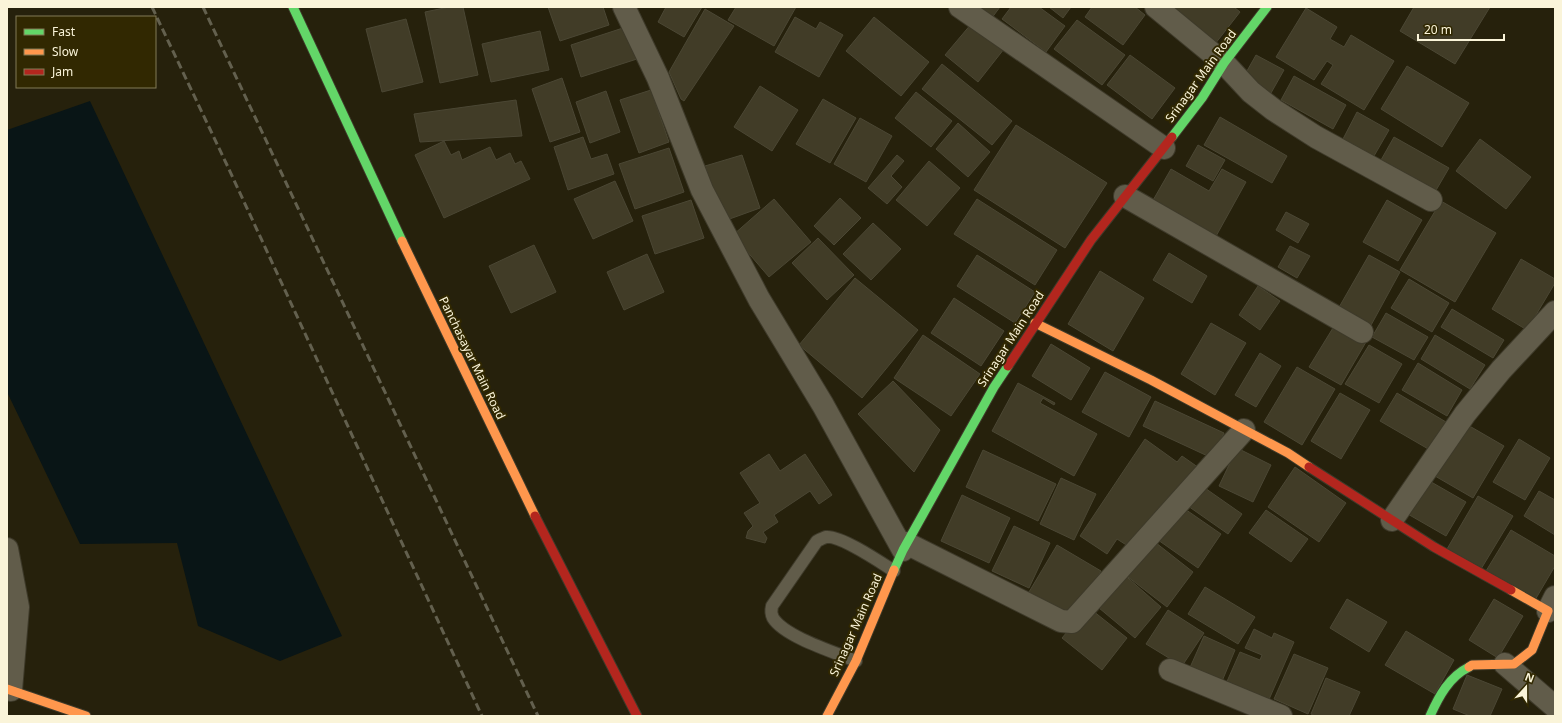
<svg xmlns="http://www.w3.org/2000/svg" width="1562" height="723" font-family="'Noto Sans',sans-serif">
	<rect width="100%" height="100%" fill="#26210c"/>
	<!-- water -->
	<path fill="#091516" d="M90 101 342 636 280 661 198 626 177 543 80 544 7 392V130Z"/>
	<!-- building -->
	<path fill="#413c27" stroke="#4b4734" d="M449 7H463L478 75 440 83 425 12Z
		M548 7H603L609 25 560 41Z
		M666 7H702L684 37 658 22Z
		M736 7H796L774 46 728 20Z
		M975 7H1000L991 19Z
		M1011 7H1039L1065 26 1046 52 1002 19Z
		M1049 7H1071L1063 18Z
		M1092 7H1135L1145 15 1123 45 1085 17Z
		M1165 7H1234L1240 12 1215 44Z
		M1414 7H1490L1455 64 1400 31Z
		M1306 8 1337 27 1330 39 1344 47 1351 35 1394 61 1364 110 1321 84 1333 65 1327 61 1314 80 1276 57Z
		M705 9 734 26 684 101 681 99 669 72Z
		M795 17 816 29 820 22 843 35 819 77 775 52Z
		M874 17 929 62 901 96 846 51Z
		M406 19 423 82 382 92 366 29Z
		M1077 20 1125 55 1102 85 1054 49Z
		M972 23 1004 49 978 82 945 55Z
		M629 26 640 58 581 77 571 45Z
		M540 31 549 70 491 82 482 44Z
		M1130 55 1175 88 1152 119 1107 85Z
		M1256 55 1284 70 1271 93 1243 78Z
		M942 64 1012 121 992 145 922 89Z
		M1407 66 1469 103 1442 147 1381 109Z
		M1294 76 1346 105 1333 129 1281 100Z
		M562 78 580 132 550 142 532 89Z
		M760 86 798 110 772 151 734 127Z
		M651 90 669 142 639 153 620 100Z
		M606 91 620 132 590 143 576 102Z
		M916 92 952 121 931 147 895 118Z
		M823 99 856 118 830 163 796 144Z
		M516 100 522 136 420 142 414 114Z
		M1357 112 1389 130 1374 156 1343 139Z
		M1220 117 1287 156 1272 183 1204 145Z
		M860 118 892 136 866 182 834 164Z
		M958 123 990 152 968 177 936 149Z
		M1016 125 1107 183 1065 248 974 190Z
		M583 137 591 159 607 154 614 174 568 190 554 147Z
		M1394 137 1449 168 1435 192 1381 160Z
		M1480 139 1531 177 1506 209 1456 171Z
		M444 141 451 155 459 151 462 160 490 147 496 160 510 153 515 164 521 161 530 179 444 218 415 155Z
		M1198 145 1225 160 1213 181 1186 166Z
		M669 148 684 192 635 209 619 164Z
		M742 155 760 208 724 221 705 166Z
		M897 155 904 161 891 176 902 187 887 204 868 188Z
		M929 161 960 188 927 226 896 200Z
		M1171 169 1209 191 1222 169 1246 182 1215 238 1152 202Z
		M615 181 633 221 593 239 574 199Z
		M840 198 861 218 834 245 814 226Z
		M774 199 811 242 769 277 733 235Z
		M977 199 1057 250 1035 285 954 234Z
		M691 200 704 238 655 254 642 216Z
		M1387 200 1422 220 1398 261 1363 242Z
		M1441 201 1496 233 1455 302 1400 270Z
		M1286 212 1309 224 1298 243 1276 230Z
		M873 223 901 249 871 280 843 254Z
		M818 238 854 275 827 300 792 263Z
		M534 245 556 292 511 313 489 266Z
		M1290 246 1310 256 1297 278 1278 267Z
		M1169 253 1207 276 1192 303 1153 280Z
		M647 254 664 292 624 310 607 272Z
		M977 255 1035 292 1015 323 957 286Z
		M1369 255 1400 272 1370 327 1338 309Z
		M1521 259 1555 279V283L1527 330 1492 309Z
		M1100 271 1144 298 1113 351 1068 324Z
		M855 278 918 330 862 398 799 345Z
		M1409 279 1449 303 1432 332 1391 308Z
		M1258 286 1280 301 1260 330 1239 315Z
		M954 298 1004 331 981 366 931 333Z
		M1452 309 1504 340 1493 358 1441 327Z
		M1386 313 1428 337 1414 360 1372 337Z
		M1211 323 1246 343 1215 395 1181 374Z
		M1336 323 1366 342 1341 385 1309 367Z
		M923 335 980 374 951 416 894 378Z
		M1435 335 1485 365 1470 389 1421 359Z
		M1051 344 1090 368 1071 400 1032 376Z
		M1369 345 1402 364 1379 403 1345 384Z
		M1260 353 1281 366 1256 407 1235 395Z
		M1418 363 1462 390 1447 416 1402 390Z
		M1297 367 1335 389 1302 445 1264 422Z
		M1105 372 1151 397 1129 437 1082 412Z
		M893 381 940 430 914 472 858 414Z
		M1018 383 1055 403 1054 405 1043 398 1040 403 1097 434 1074 476 992 431Z
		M1340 393 1370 410 1341 459 1311 441Z
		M1397 393 1446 422 1430 450 1380 421Z
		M1155 401 1224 433 1212 458 1143 426Z
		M1466 424 1504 446 1473 498 1435 476Z
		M1145 439 1177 462 1182 456 1202 470 1131 548 1117 539 1107 554 1080 536Z
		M1519 439 1550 458 1525 500 1493 482Z
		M1237 448 1271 465 1253 502 1219 486Z
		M983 450 1056 484 1038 521 966 487Z
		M769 454 780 471 805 454 832 495 819 504 810 491 774 515 778 522 763 532 767 538 765 543 746 538 748 531 753 526 744 513 760 503 740 473Z
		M1295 467 1346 503 1319 542 1268 507Z
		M1061 478 1096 494 1074 540 1040 524Z
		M1426 479 1466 502 1446 536 1406 513Z
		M1202 486 1242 514 1228 534 1188 506Z
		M1539 491 1555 500V535L1524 516Z
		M962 495 1010 518 989 563 941 541Z
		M1478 496 1513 516 1481 569 1447 549Z
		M1182 507 1221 534 1198 568 1158 540Z
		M1266 510 1308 539 1291 562 1249 533Z
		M1014 526 1050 543 1029 588 992 571Z
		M1511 530 1555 556V566L1535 600 1486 571Z
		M1151 539 1193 572 1167 607 1124 574Z
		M1057 545 1101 571 1073 618 1029 592Z
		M1120 571 1161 607 1135 638 1093 603Z
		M1205 587 1255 617 1238 644 1188 614Z
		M1347 599 1387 622 1369 652 1330 628Z
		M1494 599 1523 616 1498 658 1469 640Z
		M1088 607 1127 638 1102 670 1062 638Z
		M1168 610 1204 633 1182 666 1146 644Z
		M1254 629 1272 638 1274 633 1294 642 1267 704 1225 686 1240 652 1260 660 1262 655 1245 648Z
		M1406 631 1454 660 1435 694 1385 665Z
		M1204 636 1235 650 1220 686 1188 672Z
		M1294 654 1328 668 1308 714 1274 699Z
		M1467 675 1502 689 1490 716H1470L1453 709Z
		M1326 678 1360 692 1349 716H1315L1311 714Z"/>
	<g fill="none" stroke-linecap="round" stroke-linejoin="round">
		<defs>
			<path id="lane" d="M856 661C834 652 785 637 773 618 771 614 771 610 772 606L817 541C819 540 823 538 826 537 840 535 880 562 894 571"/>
			<path id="street" d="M624 7 658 78 702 190 759 299 823 405 903 550
				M960 7 1164 148
				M1156 7 1224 63 1251 92 1274 110 1316 137 1431 200
				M1125 196 1362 332
				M1392 520 1465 414 1501 370 1555 312
				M906 543 1061 621 1072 622 1244 430
				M7 549 18 607 11 690
				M1548 611 1555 597
				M1505 664 1555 707
				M1170 670 1281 716"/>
			<path id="fast" d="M293 7 402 241
				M1172 137 1202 98 1224 63 1267 7
				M894 570 903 550 994 387 1008 366
				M1430 716C1439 696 1449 677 1469 667"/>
			<path id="slow" d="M402 241 535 516
				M1035 323 1151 380 1288 453 1309 467
				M1469 667 1472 665 1514 664 1532 650 1548 611 1511 590
				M7 689 86 716
				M827 716 856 661 894 570"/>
			<path id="jam" d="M1008 366 1091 240 1172 137
				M1309 467 1434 547 1511 590
				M535 516 637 716"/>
		</defs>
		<!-- lane casing -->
		<use href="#lane" stroke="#3e3a2a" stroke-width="14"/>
		<!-- street casing -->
		<use href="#street" stroke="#3e3a2a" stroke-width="24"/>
		<!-- fast casing -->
		<use href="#fast" stroke="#3e3a2a" stroke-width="11"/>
		<!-- slow casing -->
		<use href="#slow" stroke="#3e3a2a" stroke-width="11"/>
		<!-- jam casing -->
		<use href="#jam" stroke="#3e3a2a" stroke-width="11"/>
		<!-- lane -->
		<use href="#lane" stroke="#615c4a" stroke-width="12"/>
		<!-- street -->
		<use href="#street" stroke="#615c4a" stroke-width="22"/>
		<!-- fast -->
		<use href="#fast" stroke="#63d668" stroke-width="9"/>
		<!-- slow -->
		<use href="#slow" stroke="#ff974d" stroke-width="9"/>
		<!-- jam -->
		<use href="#jam" stroke="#b3261e" stroke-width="9"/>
		<!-- rail -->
		<path stroke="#63604e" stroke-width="3" stroke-dasharray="8 4" stroke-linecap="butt" d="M152 7 227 165 482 716
			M203 7 538 716"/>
	</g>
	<g text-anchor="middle" stroke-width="4" stroke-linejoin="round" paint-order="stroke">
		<!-- street labels -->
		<g font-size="12" fill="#faf4d9" stroke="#312801">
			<text transform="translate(1201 76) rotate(-54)" y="4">Srinagar Main Road</text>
			<text transform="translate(1011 339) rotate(-57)" y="4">Srinagar Main Road</text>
			<text transform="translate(472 358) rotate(64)" y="4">Panchasayar Main Road</text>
			<text transform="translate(856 625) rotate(-66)" y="4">Srinagar Main Road</text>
		</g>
	</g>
	<!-- border -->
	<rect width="1562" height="723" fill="none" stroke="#faf4d9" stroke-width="16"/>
	<!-- legend -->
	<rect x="16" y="16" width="140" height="72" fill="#312801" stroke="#817a57"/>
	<rect x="24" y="29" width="20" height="6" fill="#63d668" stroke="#817a57"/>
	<text x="52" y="36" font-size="12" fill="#faf4d9">Fast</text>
	<rect x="24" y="49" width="20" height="6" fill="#ff974d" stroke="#817a57"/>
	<text x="52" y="56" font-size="12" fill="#faf4d9">Slow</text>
	<rect x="24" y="69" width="20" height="6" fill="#b3261e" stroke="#817a57"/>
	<text x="52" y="76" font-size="12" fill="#faf4d9">Jam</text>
	<!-- north arrow -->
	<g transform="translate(1526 687) rotate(21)" stroke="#312801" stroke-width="3" paint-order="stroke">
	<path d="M0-3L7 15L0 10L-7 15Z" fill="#faf4d9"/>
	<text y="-6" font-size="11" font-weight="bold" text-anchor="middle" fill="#faf4d9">N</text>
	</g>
	<!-- scale -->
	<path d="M1418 34v6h86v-6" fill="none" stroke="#faf4d9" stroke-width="2"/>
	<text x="1424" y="34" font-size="12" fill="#faf4d9" stroke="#312801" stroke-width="3" paint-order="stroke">20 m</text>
</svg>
